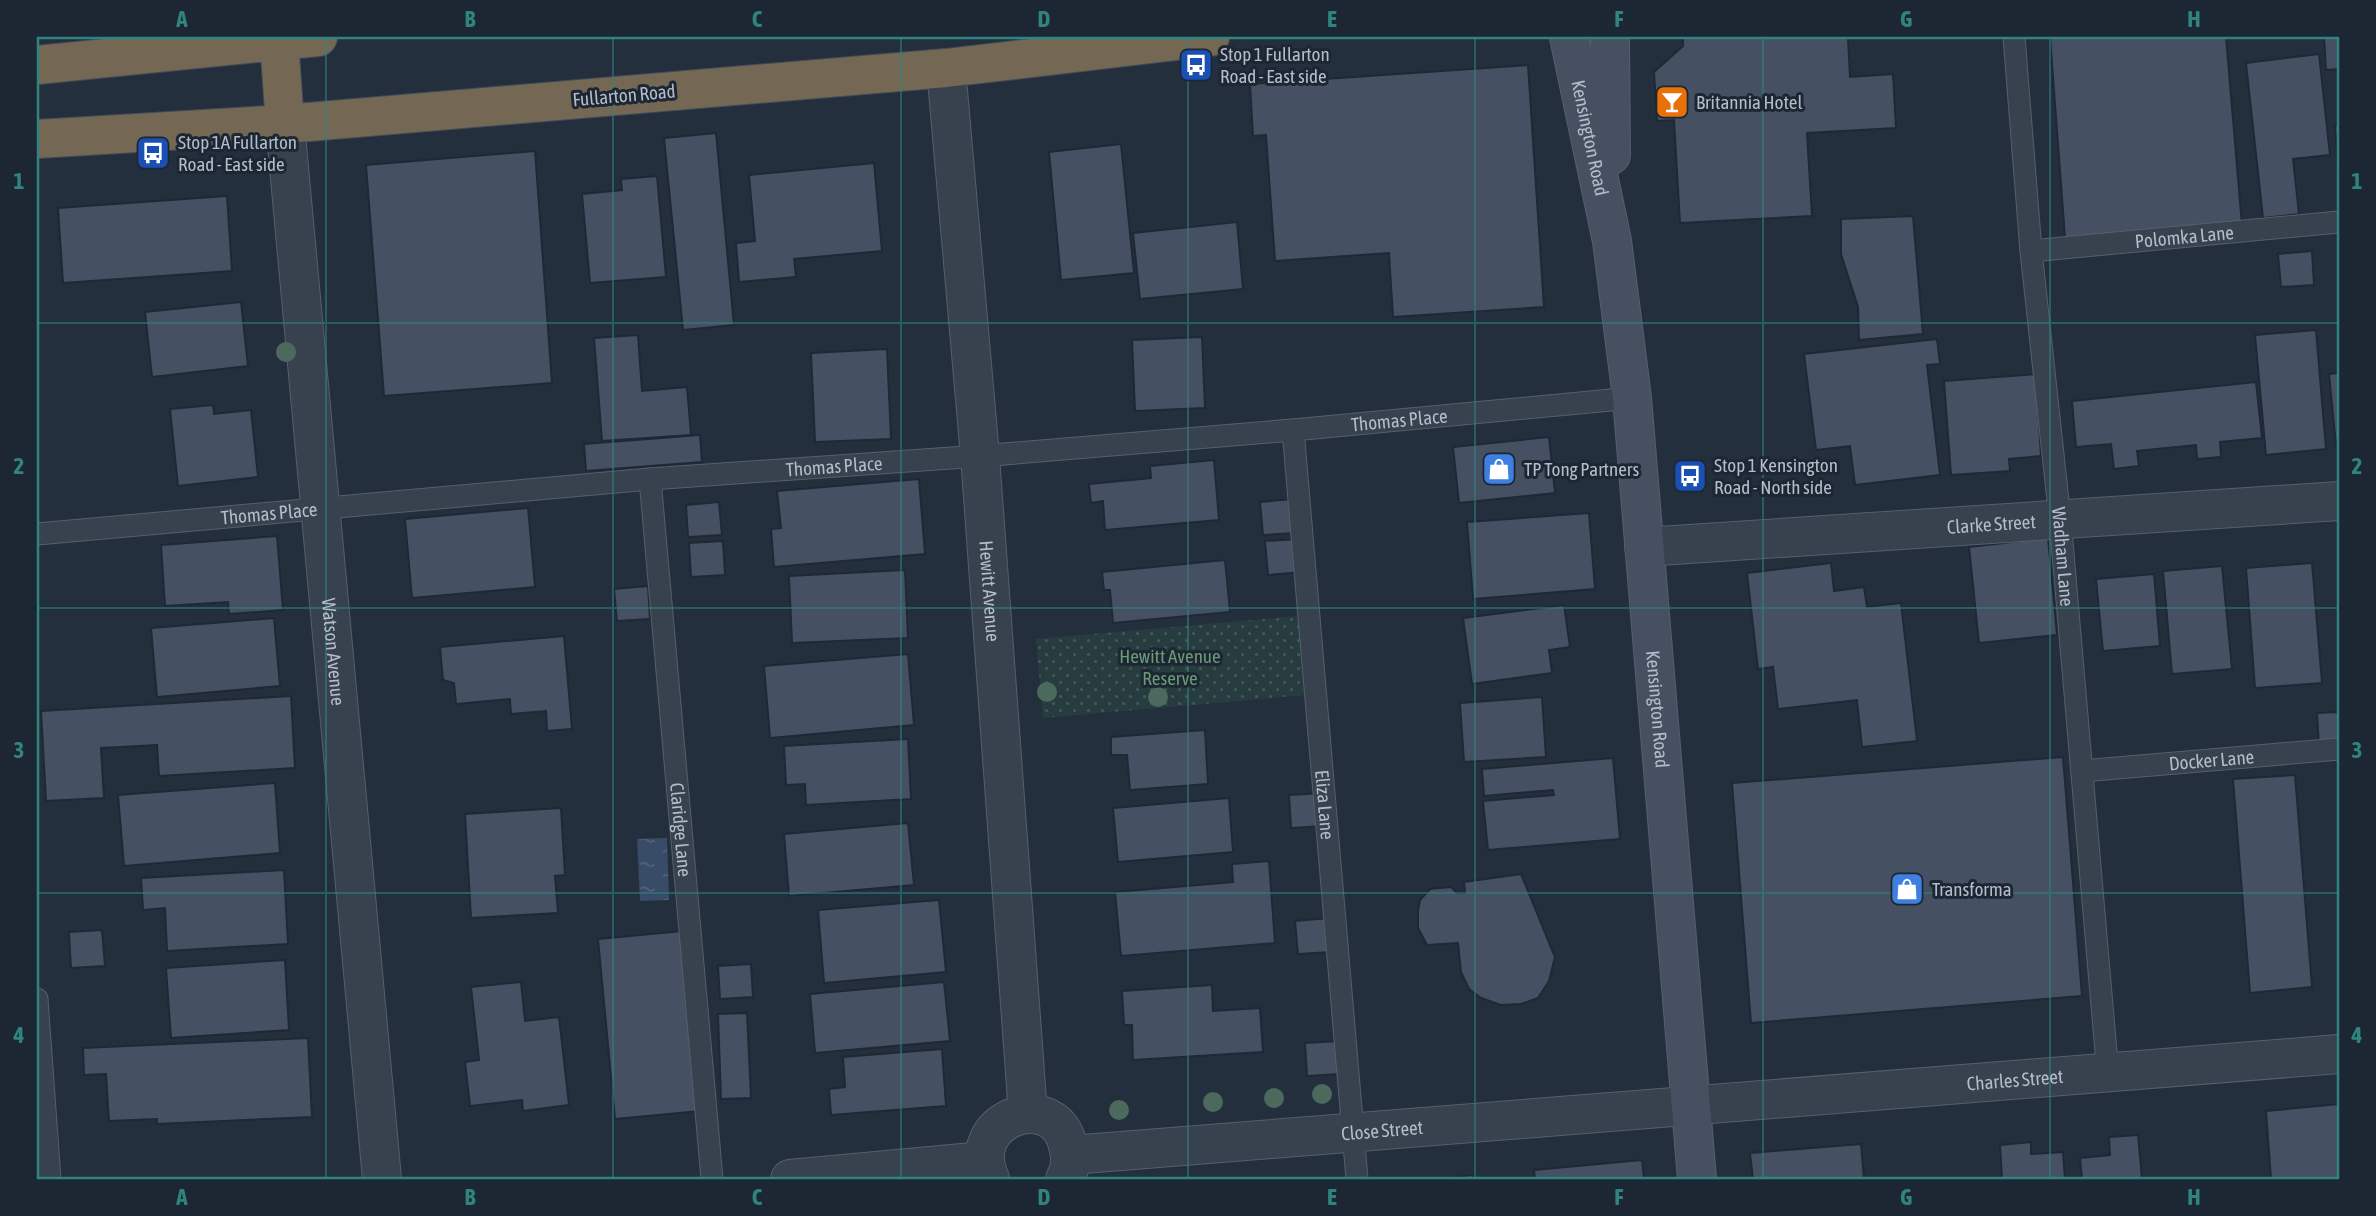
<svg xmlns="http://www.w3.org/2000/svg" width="2376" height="1216" font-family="'Asap Condensed',sans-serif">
	<defs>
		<pattern id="green-dots" width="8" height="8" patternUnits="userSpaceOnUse" patternTransform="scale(1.75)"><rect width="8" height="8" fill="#263c3f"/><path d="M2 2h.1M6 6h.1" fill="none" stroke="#435659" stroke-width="1.8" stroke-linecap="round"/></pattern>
		<pattern id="water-ripples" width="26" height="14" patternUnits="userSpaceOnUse" patternTransform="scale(1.75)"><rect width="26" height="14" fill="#394c67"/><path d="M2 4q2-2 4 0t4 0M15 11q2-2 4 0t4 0" fill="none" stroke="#53647b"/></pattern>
	</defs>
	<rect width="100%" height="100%" fill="#242f3e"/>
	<!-- green -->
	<path fill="url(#green-dots)" d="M1298 616 1305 695 1043 718 1036 639Z"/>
	<!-- water -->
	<path fill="url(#water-ripples)" d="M667 838 669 900 640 901 637 839Z"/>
	<!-- building -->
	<path fill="#455162" stroke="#1f2835" stroke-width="2" d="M1683 37H1848L1850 77 1893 74 1896 128 1807 133 1812 216 1680 223 1674 120 1657 121 1654 72 1683 46Z
		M2050 37H2226L2242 225 2065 238Z
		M2324 37H2339V69L2326 70Z
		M2319 54 2330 155 2293 159 2299 214 2263 218 2246 63Z
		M1528 65 1544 307 1393 317 1389 253 1275 261 1266 135 1253 136 1250 84Z
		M2339 125V183L2335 126Z
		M716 133 734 325 683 330 664 138Z
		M1121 144 1134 273 1061 280 1049 152Z
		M535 151 552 383 384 396 366 165Z
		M874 163 882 251 794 259 796 277 739 282 736 243 755 241 749 175Z
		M657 176 666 277 590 283 582 194 622 190 621 179Z
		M227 196 232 271 63 283 58 208Z
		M1913 216 1923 334 1859 340 1858 307 1841 254V219Z
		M1237 222 1243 289 1140 299 1133 233Z
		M2312 251 2314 285 2281 287 2278 254Z
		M241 302 248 366 152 377 145 312Z
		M2316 330 2326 449 2266 455 2255 335Z
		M638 335 642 391 687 387 691 435 602 441 594 338Z
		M1202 337 1205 408 1135 411 1132 340Z
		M1937 339 1940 364 1927 365 1940 475 1855 485 1850 446 1816 450 1804 354Z
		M887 349 891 439 815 442 811 353Z
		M2339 373V445H2336L2329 374Z
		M2036 374 2041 456 2009 459 2010 471 1951 475 1944 381Z
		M2256 382 2262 438 2220 442 2221 457 2197 459 2196 445 2137 451 2139 466 2114 469 2111 444 2076 447 2072 401Z
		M213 405 214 414 251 410 258 477 178 486 170 409Z
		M700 435 702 462 586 471 584 444Z
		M1549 437 1555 493 1459 503 1453 447Z
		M1214 460 1219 520 1105 530 1103 501 1091 503 1089 484 1151 478 1150 466Z
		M919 479 925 554 774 567 771 529 781 528 777 491Z
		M1294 499 1296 533 1263 535 1260 502Z
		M719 502 722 535 688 537 686 505Z
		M528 508 535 587 412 598 405 519Z
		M1589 513 1595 589 1473 599 1467 522Z
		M277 536 283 610 229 614 228 602 165 606 161 545Z
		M2048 538 2057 635 1979 643 1969 547Z
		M1299 539 1302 572 1268 575 1265 541Z
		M723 541 725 575 691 577 689 543Z
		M1225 560 1230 612 1113 623 1110 590H1104L1102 572Z
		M1831 563 1834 591 1864 587 1867 607 1901 603 1917 741 1862 747 1857 700 1778 709 1773 667 1758 669 1747 573Z
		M2312 563 2322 683 2255 688 2246 568Z
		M2222 566 2232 669 2172 674 2163 571Z
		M905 570 908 638 792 643 789 576Z
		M2154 574 2160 646 2103 651 2096 579Z
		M648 586 650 619 617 621 614 589Z
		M1564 605 1570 647 1549 650 1552 673 1472 684 1463 618Z
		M274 618 280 686 157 697 151 628Z
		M564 636 572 729 547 731 546 711 511 714 510 699 456 704 454 683 443 680 440 647Z
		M908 654 914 725 770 738 764 666Z
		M291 696 295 768 159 776 157 745 101 748 104 798 46 801 41 711Z
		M1542 697 1546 757 1464 762 1460 703Z
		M2339 712V745L2319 746 2317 713Z
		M1205 730 1208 784 1130 790 1127 755H1111V737Z
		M908 739 911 799 806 805 805 784 786 785 784 746Z
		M2063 757 2082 996 1751 1023 1732 783Z
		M1613 758 1620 839 1488 850 1483 801 1554 795 1553 790 1484 796 1482 769Z
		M2295 775 2312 987 2250 993 2233 779Z
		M275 783 280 853 124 866 118 795Z
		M1323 793 1325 826 1291 828 1289 795Z
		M1229 798 1233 852 1118 862 1113 808Z
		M561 808 565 875 555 876 558 913 471 918 465 814Z
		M908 823 914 885 789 896 784 834Z
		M1269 861 1275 943 1121 956 1115 892 1233 882 1232 864Z
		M284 870 288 944 167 951 165 908 143 910 141 878Z
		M1521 874 1555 957 1549 981 1538 998 1521 1004 1501 1005 1481 998 1469 989 1461 972 1458 943 1427 945 1418 928V911L1420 900 1430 889 1451 887 1457 893H1465L1464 882Z
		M939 900 946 972 824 983 818 910Z
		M1329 918 1331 952 1298 954 1295 921Z
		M102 930 105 966 71 968 69 932Z
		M683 931 700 1111 615 1119 598 939Z
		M285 960 289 1030 171 1038 166 968Z
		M751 964 753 997 720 999 718 966Z
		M521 982 525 1021 559 1017 569 1105 523 1111 522 1100 470 1106 465 1062 479 1060 471 987Z
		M944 982 950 1041 815 1053 810 994Z
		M1212 985 1213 1011 1260 1008 1263 1052 1133 1060 1132 1025H1124L1122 991Z
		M747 1013 751 1098 721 1099 718 1014Z
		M308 1038 312 1117 157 1124V1119L109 1121 106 1074 84 1075 83 1048Z
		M1339 1041 1340 1074 1307 1076 1305 1043Z
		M942 1049 946 1106 831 1115 829 1089 845 1087 843 1057Z
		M2339 1104V1179H2271L2266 1111Z
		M2138 1135 2142 1179H2082L2080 1158 2110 1155 2109 1137Z
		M2031 1142V1154L2063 1152 2065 1179H2002L2000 1145Z
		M1861 1144 1864 1179H1753L1750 1153Z
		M1642 1160 1644 1179H1535L1534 1170Z
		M1473 1175 1474 1179H1437Z"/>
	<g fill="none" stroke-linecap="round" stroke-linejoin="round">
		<defs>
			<g id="lane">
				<path id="s1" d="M2014 37 2031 251 2060 519 2108 1075"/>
				<path id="s2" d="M2031 251 2339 222"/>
				<path id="s3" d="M1293 430 1357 1179"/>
				<path id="s4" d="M650 479 712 1179"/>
				<path id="s5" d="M37 534 650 479 980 456 1293 430 1632 398"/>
				<path id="s6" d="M2082 771 2339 749"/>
				<path d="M37 999 50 1179"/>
			</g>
			<g id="street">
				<path id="s7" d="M946 68 980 456 1028 1114"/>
				<path id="s8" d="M285 124 382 1179"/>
				<path id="s9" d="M1644 547 2339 501"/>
				<path id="s10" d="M1071 1155 2339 1054"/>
				<path d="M790 1179 984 1161"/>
				<path d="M990 1179C963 1119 1051 1088 1067 1142 1071 1156 1072 1166 1065 1179"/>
			</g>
			<g id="secondary">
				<path id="s11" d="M1569 37 1612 241 1632 398 1697 1179"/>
				<path d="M1610 37 1611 155"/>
			</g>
			<path id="highway" d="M279 40 285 124
				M37 65 318 37
				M37 139 285 124 946 68 1210 37"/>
		</defs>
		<!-- lane casing -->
		<use href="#lane" stroke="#565f6c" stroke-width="23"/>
		<!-- street casing -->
		<use href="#street" stroke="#565f6c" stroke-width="40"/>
		<!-- secondary casing -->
		<use href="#secondary" stroke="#565f6c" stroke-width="40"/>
		<!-- highway casing -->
		<use href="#highway" stroke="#434c59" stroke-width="40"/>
		<!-- lane -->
		<use href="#lane" stroke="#38414e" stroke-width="21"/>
		<!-- street -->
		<use href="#street" stroke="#38414e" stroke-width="38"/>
		<!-- secondary -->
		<use href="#secondary" stroke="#465061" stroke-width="38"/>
		<!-- highway -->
		<use href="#highway" stroke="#746855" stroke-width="38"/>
	</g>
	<!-- trees -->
	<g fill="#4b6a5d">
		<circle cx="286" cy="352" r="10"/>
		<circle cx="1047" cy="692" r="10"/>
		<circle cx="1158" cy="697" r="10"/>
		<circle cx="1322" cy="1094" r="10"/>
		<circle cx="1274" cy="1098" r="10"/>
		<circle cx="1213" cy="1102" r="10"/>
		<circle cx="1119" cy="1110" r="10"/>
	</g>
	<!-- grid -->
	<path fill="none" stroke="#308480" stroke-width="2" stroke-opacity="0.55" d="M326 37V1179M613 37V1179M901 37V1179M1188 37V1179M1475 37V1179M1763 37V1179M2050 37V1179M37 323H2339M37 608H2339M37 893H2339"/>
	<!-- icons -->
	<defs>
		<symbol id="bus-square" viewBox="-11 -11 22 22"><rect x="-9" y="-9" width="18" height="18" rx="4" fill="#1a4fb4" stroke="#1d2633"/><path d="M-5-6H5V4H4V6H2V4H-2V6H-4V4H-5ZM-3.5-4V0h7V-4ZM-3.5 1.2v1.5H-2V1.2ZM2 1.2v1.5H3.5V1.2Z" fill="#fff"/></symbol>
		<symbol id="bar-square" viewBox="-11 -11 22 22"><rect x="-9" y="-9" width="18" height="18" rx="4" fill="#e8710a" stroke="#1d2633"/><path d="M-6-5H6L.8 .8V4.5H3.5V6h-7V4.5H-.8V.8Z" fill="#fff"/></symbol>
		<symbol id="shop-square" viewBox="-11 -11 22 22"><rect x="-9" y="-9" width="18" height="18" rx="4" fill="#3f7fe0" stroke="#1d2633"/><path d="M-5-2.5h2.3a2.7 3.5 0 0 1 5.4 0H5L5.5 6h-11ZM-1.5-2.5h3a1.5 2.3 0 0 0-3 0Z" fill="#fff"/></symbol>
	</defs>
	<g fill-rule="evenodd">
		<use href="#bus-square" x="1177" y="46" width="38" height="38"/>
		<use href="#bar-square" x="1653" y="83" width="38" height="38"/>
		<use href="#bus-square" x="134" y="134" width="38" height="38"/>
		<use href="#shop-square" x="1480" y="450" width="38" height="38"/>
		<use href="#bus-square" x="1671" y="457" width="38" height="38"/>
		<use href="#shop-square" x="1888" y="870" width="38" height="38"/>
	</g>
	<g text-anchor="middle" stroke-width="6" stroke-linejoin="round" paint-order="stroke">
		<!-- poi labels -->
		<g font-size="19" fill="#b4bcc9" stroke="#1d2633" text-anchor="start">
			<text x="1220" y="61">Stop 1 Fullarton<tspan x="1220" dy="22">Road - East side</tspan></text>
			<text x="1696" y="109">Britannia Hotel</text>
			<text x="178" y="149">Stop 1A Fullarton<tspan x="178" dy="22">Road - East side</tspan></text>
			<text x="1714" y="472">Stop 1 Kensington<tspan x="1714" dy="22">Road - North side</tspan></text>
			<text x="1524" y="476">TP Tong Partners</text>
			<text x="1932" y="896">Transforma</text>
		</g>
		<!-- street labels -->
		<g font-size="19" fill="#b4bcc9" stroke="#1d2633">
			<text transform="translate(624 95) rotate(-5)" y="7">Fullarton Road</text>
			<text dy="7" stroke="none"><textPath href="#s11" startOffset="103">Kensington Road</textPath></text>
			<text dy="7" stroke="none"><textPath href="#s2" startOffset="154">Polomka Lane</textPath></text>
			<text dy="7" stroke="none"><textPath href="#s5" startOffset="1367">Thomas Place</textPath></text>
			<text dy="7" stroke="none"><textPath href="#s5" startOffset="800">Thomas Place</textPath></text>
			<text dy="7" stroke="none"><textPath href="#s5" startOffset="233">Thomas Place</textPath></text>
			<text dy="7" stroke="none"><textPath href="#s9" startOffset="348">Clarke Street</textPath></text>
			<text dy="7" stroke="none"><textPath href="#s1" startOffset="522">Wadham Lane</textPath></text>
			<text dy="7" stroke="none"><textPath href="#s7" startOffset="525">Hewitt Avenue</textPath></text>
			<text dy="7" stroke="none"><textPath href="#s8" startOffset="530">Watson Avenue</textPath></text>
			<text dy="7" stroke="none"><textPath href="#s11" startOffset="679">Kensington Road</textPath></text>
			<text dy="7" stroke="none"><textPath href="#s6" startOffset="130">Docker Lane</textPath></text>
			<text dy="7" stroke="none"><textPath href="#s3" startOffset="376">Eliza Lane</textPath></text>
			<text dy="7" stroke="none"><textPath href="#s4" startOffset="352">Claridge Lane</textPath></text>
			<text dy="7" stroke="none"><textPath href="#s10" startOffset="947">Charles Street</textPath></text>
			<text dy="7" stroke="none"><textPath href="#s10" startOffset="312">Close Street</textPath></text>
		</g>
		<!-- park labels -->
		<g font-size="19" fill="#6b9a76" stroke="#1d2633">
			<text x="1170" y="663">Hewitt Avenue<tspan x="1170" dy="22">Reserve</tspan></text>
		</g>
	</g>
	<!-- border -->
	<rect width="2376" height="1216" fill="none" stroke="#1d2633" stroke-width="77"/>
	<rect x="38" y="38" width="2300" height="1140" fill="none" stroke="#308480" stroke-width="2.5"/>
	<g font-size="23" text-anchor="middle" font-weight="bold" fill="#308480">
		<text x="182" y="27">A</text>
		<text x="470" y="27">B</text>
		<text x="757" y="27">C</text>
		<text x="1044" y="27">D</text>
		<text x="1332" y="27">E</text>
		<text x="1619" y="27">F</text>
		<text x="1906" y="27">G</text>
		<text x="2194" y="27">H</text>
		<text x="19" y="189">1</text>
		<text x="2357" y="189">1</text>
		<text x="19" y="474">2</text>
		<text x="2357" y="474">2</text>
		<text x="19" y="758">3</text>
		<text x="2357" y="758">3</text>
		<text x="19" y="1043">4</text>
		<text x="2357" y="1043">4</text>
		<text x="182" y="1205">A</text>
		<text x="470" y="1205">B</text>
		<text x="757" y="1205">C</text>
		<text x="1044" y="1205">D</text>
		<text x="1332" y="1205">E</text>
		<text x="1619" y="1205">F</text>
		<text x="1906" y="1205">G</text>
		<text x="2194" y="1205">H</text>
	</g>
</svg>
